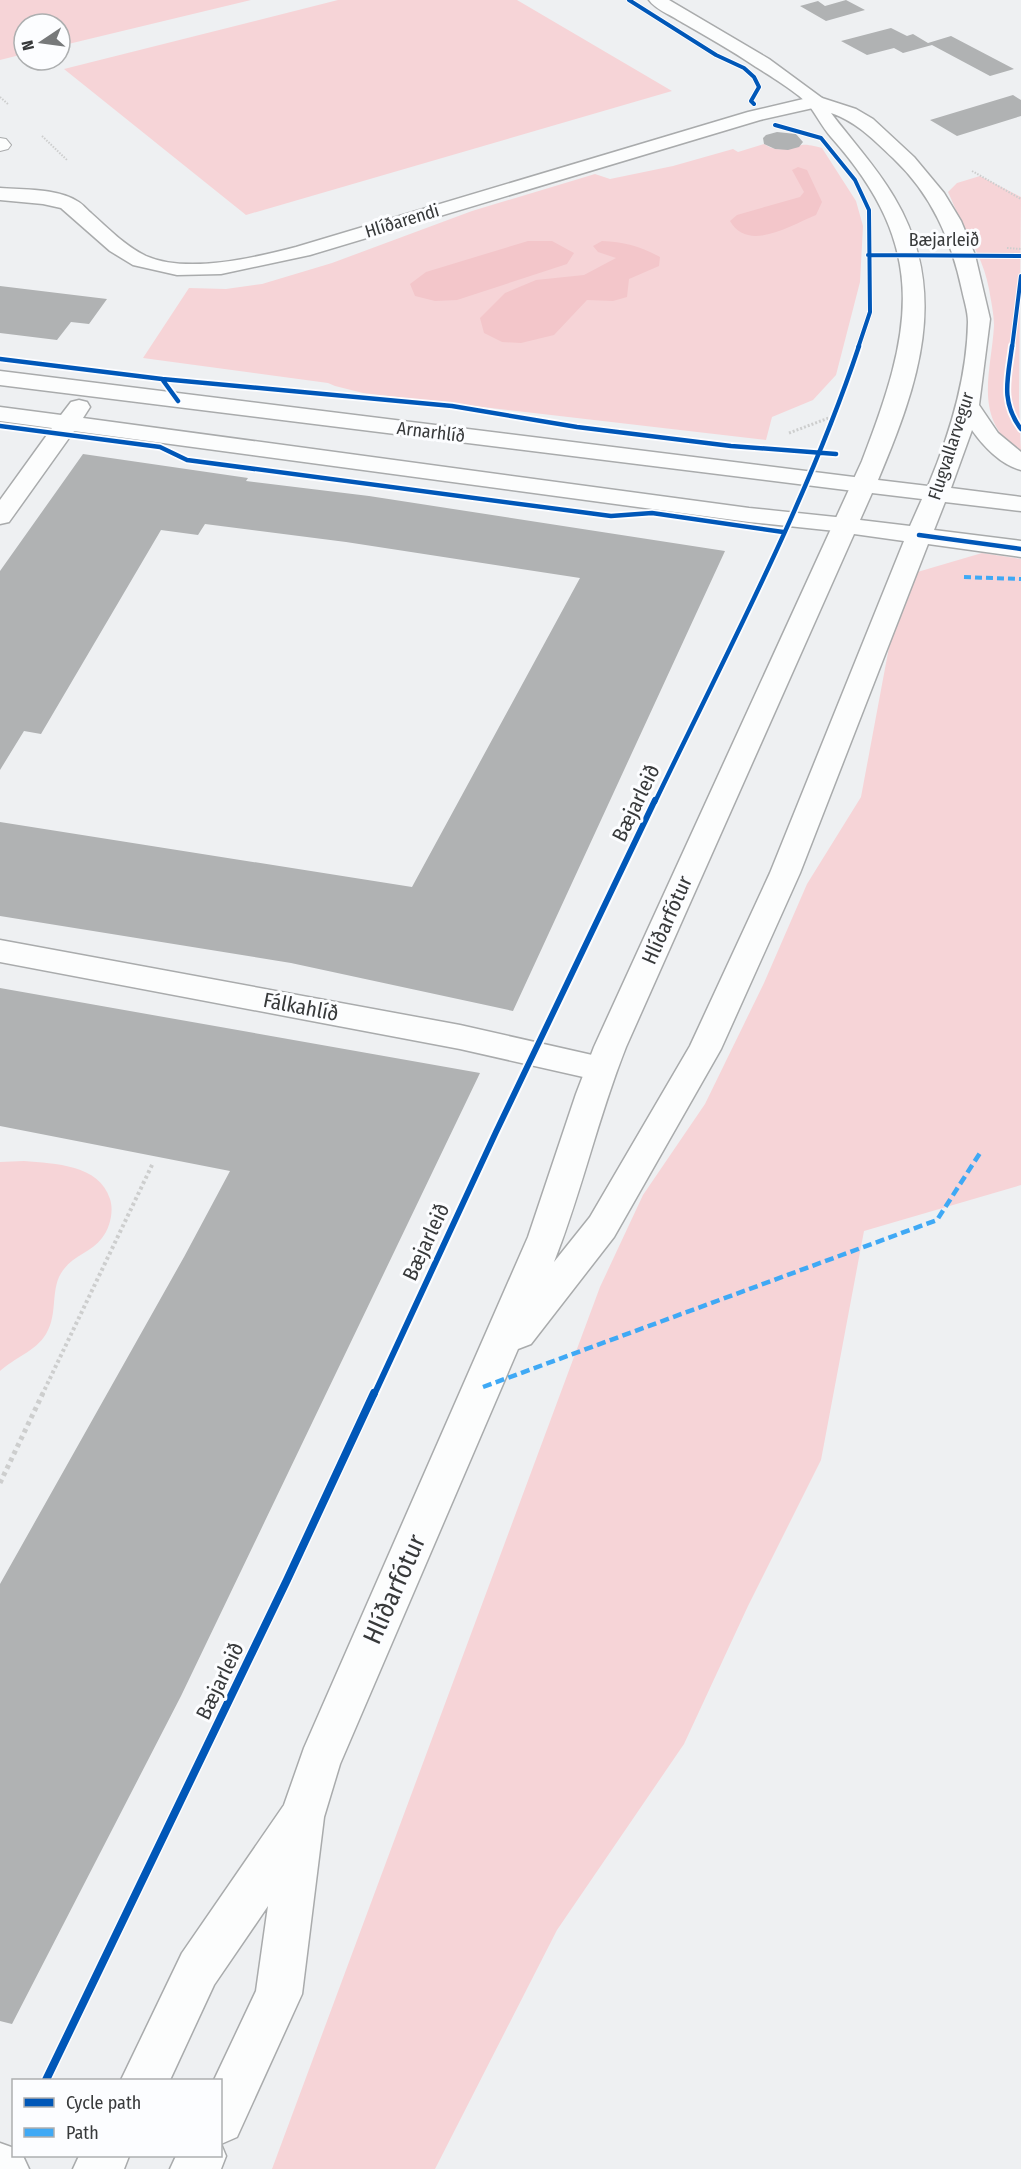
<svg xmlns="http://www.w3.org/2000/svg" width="1021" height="2169" font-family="'Fira Sans Condensed',sans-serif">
	<rect width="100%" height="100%" fill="#eef0f2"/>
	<!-- green -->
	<path fill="#f6d4d7" d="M0 0H251L60 46V24H24V54L0 60Z
		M338 0H517L672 91 246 215 64 69Z
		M764 144C780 154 787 147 802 145 808 144 817 147 822 148L856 201 863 226 860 282 836 375 813 400 772 417 766 440 363 393 335 386 328 383 143 358 189 288 226 289 262 284 332 263 472 211 595 174 610 179 673 166 733 149 738 152Z
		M980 176 1021 197 1019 402 1021 453C972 419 991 375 994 326 994 314 991 301 989 289 984 262 971 241 959 217 955 209 952 200 948 192L957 183Z
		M982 553 1021 559V1185L864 1231 821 1460 748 1606 684 1744 557 1930 435 2169H272L600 1287 643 1195 705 1104 764 983 807 884 861 797 892 631 914 573Z
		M24 1161C55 1164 99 1164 110 1199 114 1211 110 1228 102 1238 92 1252 74 1255 64 1269 49 1287 59 1313 46 1334 36 1351 14 1358 0 1371V1162Z"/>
	<!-- forest -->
	<path fill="#f3c6ca" d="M798 167 807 170 822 202 816 215C791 225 748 253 730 221L737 215 800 197 804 192 792 170Z
		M528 241H552L574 253 567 264 457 300 435 301 415 296 410 284 426 272Z
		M602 241C624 242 640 246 660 257L659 266 629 279 627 297 613 301 587 300 554 335 521 343 502 342 484 333 480 318 505 293 536 280 584 275 616 258 598 252 593 246Z"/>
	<!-- building -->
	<path fill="#b0b2b3" d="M846 0 865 10 826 21 800 6 818 1 825 6Z
		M891 28 907 36 913 34 928 43 951 36 1014 69 990 76 932 45 903 53 894 48 867 55 841 41Z
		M1013 95 1021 100V116L957 136 930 120Z
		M777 132 796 134 803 142 799 147 788 150 775 149 764 144 763 138 766 135Z
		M0 286 107 299 89 324 71 322 57 340 0 333Z
		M83 454 248 478 246 481 369 496 725 551 513 1011 291 963 0 916V822L412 887 580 578 346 542 205 524 198 535 161 530 41 734 24 731 0 770V571Z
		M0 988 480 1073 181 1696 12 2024 0 2021V1584L184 1257 230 1171 0 1126Z"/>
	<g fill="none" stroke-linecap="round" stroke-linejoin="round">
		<defs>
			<path id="lane" d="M0 138 6 139 11 145 8 149 0 151Z"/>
			<path id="street" d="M816 96 822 98 825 102 822 106 760 120 310 255 221 274 177 275 133 265 110 251 61 208 43 204 0 200V188C24 190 56 188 77 201 83 204 86 209 91 213 108 228 125 246 146 256 187 274 254 258 296 247L748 112Z
				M0 371 862 478 871 480 874 485 871 490 862 492 0 385Z
				M79 400 87 402 90 407 83 418 749 508 845 518 854 520 857 525 854 530 845 532 749 522 74 431 9 522 0 524V500L52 428 0 421V407L61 415 71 402Z
				M0 940 460 1025 601 1057 613 1060 617 1069 613 1078 601 1081 460 1049 0 962Z
				M0 2143 14 2148V2156H23L29 2169H0Z"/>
			<path id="secondary" d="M649 0H669L769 59 822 98 856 109 873 119 914 157 944 193 961 221 975 255 990 319 979 405 998 433 1021 452V470C1001 465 983 446 972 430L951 488 1021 497V511L945 502 934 530 1021 541V557L928 544 800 873 721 1049 614 1237 531 1344 518 1349 340 1764 324 1817 302 1994 237 2137 221 2144 226 2156 221 2169H170L176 2156H220V2080H214L256 1991 268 1906 214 1985 170 2080H121L182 1953 284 1805 304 1748 528 1237 576 1094 594 1047 862 461C912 332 931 249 831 137 822 127 816 114 808 104 798 93 769 75 756 67 731 50 704 35 678 20 669 14 655 9 649 0ZM831 113C857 122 874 140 893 158 932 195 951 239 962 290 964 300 968 311 968 322 967 378 950 434 928 486L878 480C918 385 951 292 894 197 876 166 852 141 831 113ZM872 493 922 499 910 526 860 520ZM854 534 904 541 770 873 690 1046 590 1217 554 1262C582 1191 598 1117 626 1047Z
				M79 2156H129L124 2169H73Z"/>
		</defs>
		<!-- lane casing -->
		<use href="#lane" stroke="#a9abac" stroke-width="2"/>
		<!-- street casing -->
		<use href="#street" stroke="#a9abac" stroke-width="3"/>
		<!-- secondary casing -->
		<use href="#secondary" stroke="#a9abac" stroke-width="3"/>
		<!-- path-far3 -->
		<path stroke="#cdcece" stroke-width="2" stroke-dasharray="1.5 1.5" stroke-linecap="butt" d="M0 97 8 104
			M42 136 67 160
			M972 171 1021 199
			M1007 248 1021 249"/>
		<!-- path-far2 -->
		<path stroke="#cdcece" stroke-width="3" stroke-dasharray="2 2" stroke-linecap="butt" d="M789 433 834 416"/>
		<!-- path-far1 -->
		<path stroke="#cdcece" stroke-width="4" stroke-dasharray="3 3" stroke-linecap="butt" d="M42 1395 153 1163"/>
		<!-- path -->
		<path stroke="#cdcece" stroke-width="5" stroke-dasharray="4 4" stroke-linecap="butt" d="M0 1483 43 1393"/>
		<!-- lane -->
		<use href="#lane" fill="#fcfdfd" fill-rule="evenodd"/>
		<!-- street -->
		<use href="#street" fill="#fcfdfd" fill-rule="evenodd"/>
		<!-- secondary -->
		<use href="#secondary" fill="#fcfdfd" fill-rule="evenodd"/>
		<!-- quiet-far1 -->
		<path stroke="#3fa9f5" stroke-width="4" stroke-dasharray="7 4" stroke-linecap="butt" d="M964 577 1021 579"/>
		<!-- quiet -->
		<path stroke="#3fa9f5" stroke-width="4.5" stroke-dasharray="9 4.5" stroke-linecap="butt" d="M483 1387 937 1220 980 1153"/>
		<defs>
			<path id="cycleway-far3" d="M629 0 716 55 744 68 754 77 759 87 751 101 754 104
				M775 125 821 138 855 180 869 210 870 312 858 348
				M868 255 1021 256
				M1012 348 1021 276"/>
			<path id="cycleway-far2" d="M1012 346C1008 378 1000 401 1021 429
				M0 359 162 379 178 401
				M162 379 452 406 577 427 731 446 836 454
				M0 426 160 447 187 460 611 516 652 513 783 532
				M919 535 1021 549
				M655 802C726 654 807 502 859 346"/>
			<path id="cycleway-far1" d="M374 1395 496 1132 655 800"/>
			<path id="cycleway" d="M46 2080 287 1580 374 1393"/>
		</defs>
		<!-- cycleway-far3 casing -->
		<use href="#cycleway-far3" stroke="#fcfdff" stroke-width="6"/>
		<!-- cycleway-far2 casing -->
		<use href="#cycleway-far2" stroke="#fcfdff" stroke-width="8"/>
		<!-- cycleway-far1 casing -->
		<use href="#cycleway-far1" stroke="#fcfdff" stroke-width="10"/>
		<!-- cycleway casing -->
		<use href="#cycleway" stroke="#fcfdff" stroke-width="11"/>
		<!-- cycleway-far3 -->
		<use href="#cycleway-far3" stroke="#0057b8" stroke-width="4"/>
		<!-- cycleway-far2 -->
		<use href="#cycleway-far2" stroke="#0057b8" stroke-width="4.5"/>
		<!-- cycleway-far1 -->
		<use href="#cycleway-far1" stroke="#0057b8" stroke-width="6"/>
		<!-- cycleway -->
		<use href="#cycleway" stroke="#0057b8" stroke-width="8"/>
	</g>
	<g text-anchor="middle" stroke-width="6" stroke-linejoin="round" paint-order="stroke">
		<!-- far-street labels -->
		<g font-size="18" fill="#37393a" stroke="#fcfdff">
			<text transform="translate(402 221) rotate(-17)" y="6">Hlíðarendi</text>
			<text x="944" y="246">Bæjarleið</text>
			<text transform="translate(431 432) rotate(7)" y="6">Arnarhlíð</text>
			<text transform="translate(951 446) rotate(-72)" y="6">Flugvallarvegur</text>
		</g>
		<!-- street labels -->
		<g font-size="21" fill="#37393a" stroke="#fcfdff">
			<text transform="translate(636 803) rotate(-64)" y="7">Bæjarleið</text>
			<text transform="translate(667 920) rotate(-66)" y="7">Hlíðarfótur</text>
			<text transform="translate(301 1007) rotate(11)" y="7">Fálkahlíð</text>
			<text transform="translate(426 1242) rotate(-65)" y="7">Bæjarleið</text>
			<text transform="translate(220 1681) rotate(-64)" y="7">Bæjarleið</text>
		</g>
		<!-- near-street labels -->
		<g font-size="26" fill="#37393a" stroke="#fcfdff">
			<text transform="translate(394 1589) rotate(-66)" y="9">Hlíðarfótur</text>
		</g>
	</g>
	<!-- legend -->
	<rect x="12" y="2079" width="210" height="78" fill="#fcfdff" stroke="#adafb0" stroke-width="1.5"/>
	<rect x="24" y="2098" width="30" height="9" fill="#0057b8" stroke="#adafb0" stroke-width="1.5"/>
	<text x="66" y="2109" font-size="18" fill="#37393a">Cycle path</text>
	<rect x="24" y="2128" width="30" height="9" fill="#3fa9f5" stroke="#adafb0" stroke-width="1.5"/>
	<text x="66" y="2139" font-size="18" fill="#37393a">Path</text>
	<!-- north arrow -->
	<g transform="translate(42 42) rotate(257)"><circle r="28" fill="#fcfdff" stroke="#adafb0" stroke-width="1.5"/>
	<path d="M0-4.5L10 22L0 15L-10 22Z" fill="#77797a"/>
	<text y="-9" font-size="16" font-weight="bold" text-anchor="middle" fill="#37393a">N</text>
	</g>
</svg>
